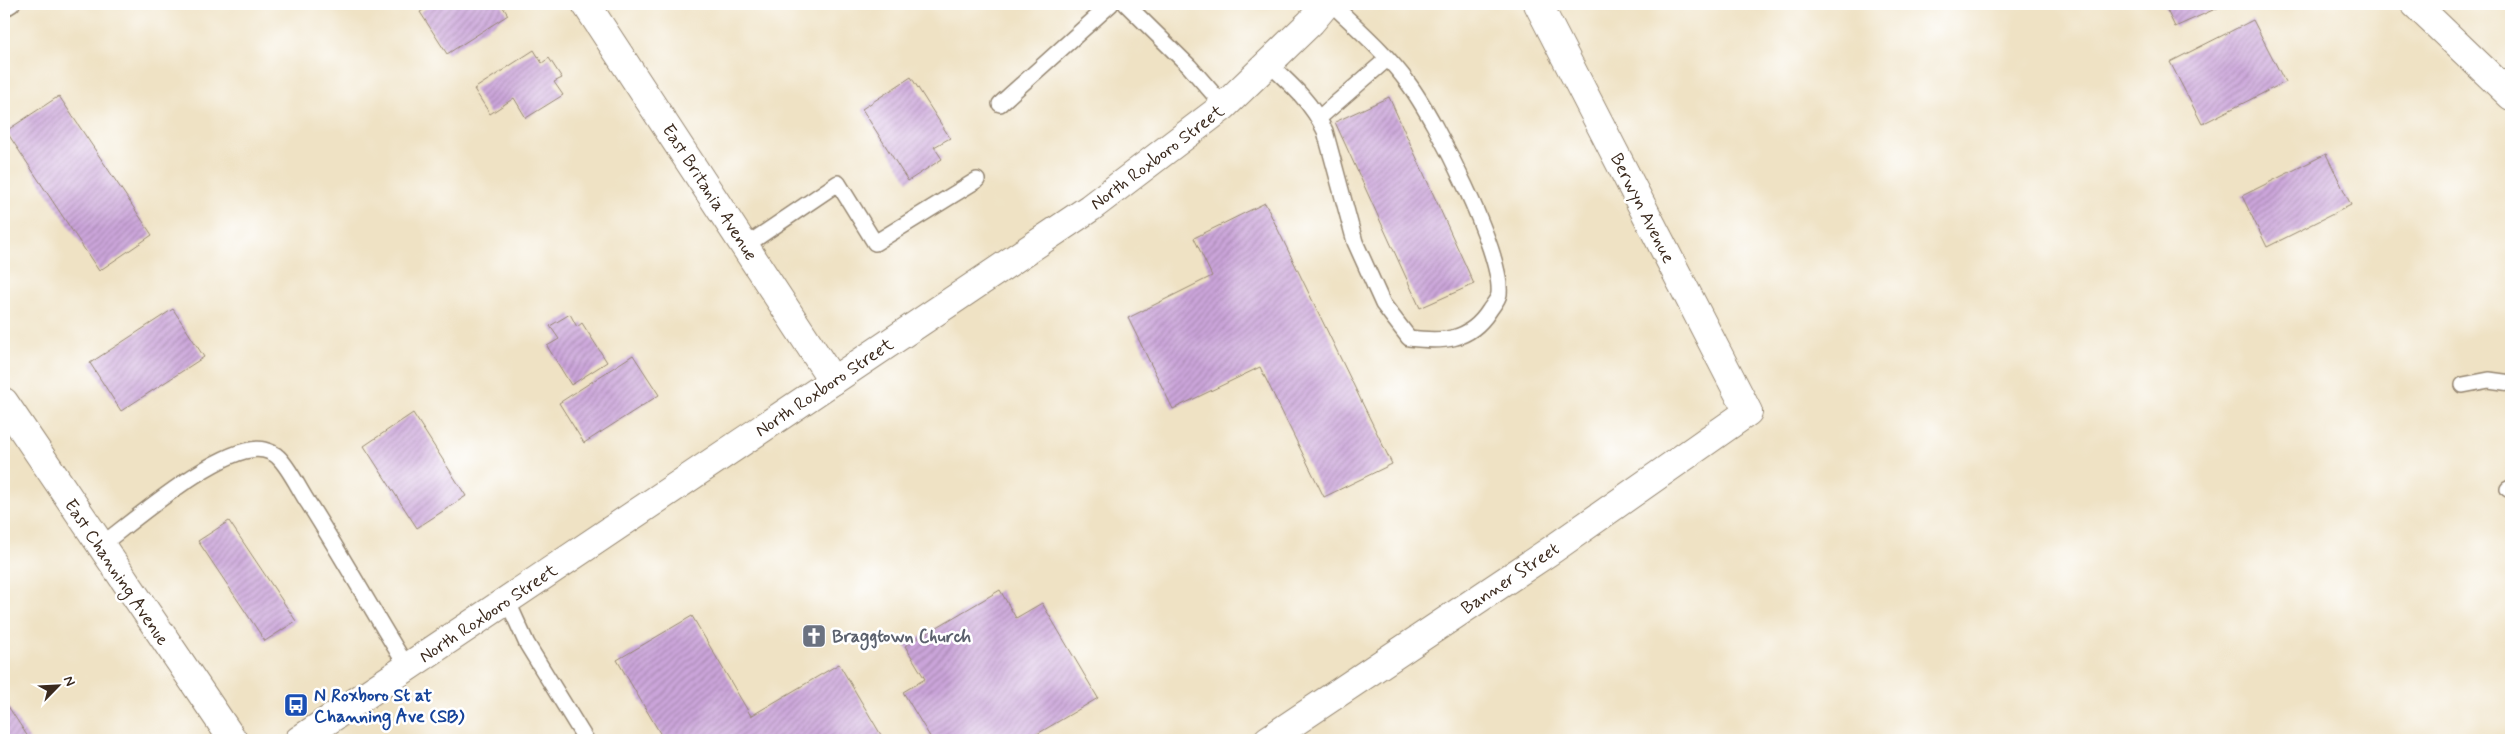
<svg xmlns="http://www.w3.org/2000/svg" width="2515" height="744" font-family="Mynerve,sans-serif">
	<defs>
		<pattern id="building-hatch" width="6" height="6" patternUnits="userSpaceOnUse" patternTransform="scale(1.25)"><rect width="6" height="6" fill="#cba5da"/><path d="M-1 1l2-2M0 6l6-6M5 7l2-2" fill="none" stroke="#a687b0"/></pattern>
	</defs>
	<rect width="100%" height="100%" fill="#fff"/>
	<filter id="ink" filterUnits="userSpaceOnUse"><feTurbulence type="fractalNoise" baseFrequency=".02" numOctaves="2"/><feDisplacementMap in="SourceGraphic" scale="10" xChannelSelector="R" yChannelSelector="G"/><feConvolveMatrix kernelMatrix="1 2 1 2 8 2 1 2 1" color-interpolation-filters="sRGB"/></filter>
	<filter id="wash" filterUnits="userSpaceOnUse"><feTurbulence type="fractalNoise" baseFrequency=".0096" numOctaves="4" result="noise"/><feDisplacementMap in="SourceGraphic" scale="20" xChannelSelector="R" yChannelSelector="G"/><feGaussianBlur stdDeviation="1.12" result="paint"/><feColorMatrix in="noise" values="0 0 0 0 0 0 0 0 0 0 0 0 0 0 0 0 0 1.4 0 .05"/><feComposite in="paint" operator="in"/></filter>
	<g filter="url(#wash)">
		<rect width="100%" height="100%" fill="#efe2c4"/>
		<g id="blocks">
			<!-- building -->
			<path fill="url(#building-hatch)" d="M434 4H501L508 15 447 54 420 12Z
				M2164 4H2223L2224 5 2175 27Z
				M2253 20 2285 82 2202 124 2170 62Z
				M534 50 542 63 549 58 562 78 554 82 563 95 526 118 514 98 490 114 474 89Z
				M911 77 950 138 934 147 942 159 908 181 862 109Z
				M59 96 152 235 99 271 6 131Z
				M1389 97 1474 284 1420 308 1335 122Z
				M2326 154 2351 205 2267 247 2242 196Z
				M1265 203 1392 464 1324 497 1260 367 1173 409 1128 318 1212 276 1194 238Z
				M173 309 204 357 121 411 90 363Z
				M570 314 577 327 582 323 607 362 571 385 547 346 559 339 550 326Z
				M633 355 659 395 584 443 559 403Z
				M413 413 466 496 417 528 364 446Z
				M229 521 296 621 265 641 198 541Z
				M1000 590 1016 618 1042 603 1098 698 1027 740H932L903 692 925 679 905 646Z
				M692 616 751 716 839 664 884 740H664L617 660Z
				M4 700 30 740H4Z"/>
		</g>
	</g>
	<g filter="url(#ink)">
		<use href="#blocks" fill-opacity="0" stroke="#958671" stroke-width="1"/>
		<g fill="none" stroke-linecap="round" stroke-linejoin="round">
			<defs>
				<path id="lane" d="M1126 4 1189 66 1224 106
					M4 9 12 4
					M1269 64C1292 85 1312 103 1325 131L1355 242 1383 304 1409 338C1442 342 1469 342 1489 311 1492 306 1498 300 1499 294 1503 252 1435 119 1408 83 1387 54 1358 29 1332 4
					M1000 104 1111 4
					M1319 118 1387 59
					M745 246 838 183 875 243 977 180
					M2463 385 2489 380 2511 383
					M2508 489 2511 488
					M100 546C132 522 225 441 264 450 268 451 275 454 278 457 289 467 300 491 309 504 343 558 374 613 407 667
					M507 600 527 644 586 740"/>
				<path id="street" d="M586 4 833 381
					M4 402 233 740
					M1268 740 1553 549 1748 412 1538 4"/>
				<path id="secondary" d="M2415 4 2511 96"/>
				<path id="primary" d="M299 740 1090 208 1224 106 1311 22 1326 4"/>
			</defs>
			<!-- lane casing -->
			<use href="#lane" stroke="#958671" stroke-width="18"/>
			<!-- street casing -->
			<use href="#street" stroke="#958671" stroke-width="30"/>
			<!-- secondary casing -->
			<use href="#secondary" stroke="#958671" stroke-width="30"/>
			<!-- primary casing -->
			<use href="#primary" stroke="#958671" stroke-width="30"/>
			<!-- lane -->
			<use href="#lane" stroke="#fff" stroke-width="15"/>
			<!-- street -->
			<use href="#street" stroke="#fff" stroke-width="28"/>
			<!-- secondary -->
			<use href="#secondary" stroke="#fff" stroke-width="28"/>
			<!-- primary -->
			<use href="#primary" stroke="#fff" stroke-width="28"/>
		</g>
	</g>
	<!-- icons -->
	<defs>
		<symbol id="church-square" viewBox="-11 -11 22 22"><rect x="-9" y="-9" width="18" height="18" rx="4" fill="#6b7280" stroke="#fff"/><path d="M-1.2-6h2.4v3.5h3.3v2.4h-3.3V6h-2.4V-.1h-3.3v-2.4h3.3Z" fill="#fff"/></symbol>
		<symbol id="bus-square" viewBox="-11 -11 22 22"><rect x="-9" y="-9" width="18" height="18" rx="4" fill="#1a4fb4" stroke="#fff"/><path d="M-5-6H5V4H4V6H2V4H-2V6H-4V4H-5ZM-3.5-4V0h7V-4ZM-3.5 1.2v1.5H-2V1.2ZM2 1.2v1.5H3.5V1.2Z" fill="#fff"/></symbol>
	</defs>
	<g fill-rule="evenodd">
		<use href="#church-square" x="800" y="622" width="28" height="28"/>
		<use href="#bus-square" x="282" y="691" width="28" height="28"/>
	</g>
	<g text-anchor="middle" stroke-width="5" stroke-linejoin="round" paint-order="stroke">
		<!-- street labels -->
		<g font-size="18" fill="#3b2a1e" stroke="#fff">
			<text transform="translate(1157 157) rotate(-37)" y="6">North Roxboro Street</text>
			<text transform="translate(710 192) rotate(57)" y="6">East Britania Avenue</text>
			<text transform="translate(1643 208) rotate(63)" y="6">Berwyn Avenue</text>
			<text transform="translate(824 387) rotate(-34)" y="6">North Roxboro Street</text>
			<text transform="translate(117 572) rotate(56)" y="6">East Channing Avenue</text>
			<text transform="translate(1510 578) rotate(-34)" y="6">Banner Street</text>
			<text transform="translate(488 613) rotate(-34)" y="6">North Roxboro Street</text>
		</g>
		<!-- worship labels -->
		<g font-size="18" font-weight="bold" fill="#5b616d" stroke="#fff" text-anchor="start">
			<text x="832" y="642">Braggtown Church</text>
		</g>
		<!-- transit labels -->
		<g font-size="18" font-weight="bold" fill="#164399" stroke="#fff" text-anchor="start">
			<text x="314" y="701">N Roxboro St at<tspan x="314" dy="21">Channing Ave (SB)</tspan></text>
		</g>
	</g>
	<!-- margin -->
	<rect width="2515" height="744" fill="none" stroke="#fff" stroke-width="20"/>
	<!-- north arrow -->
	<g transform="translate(58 686) rotate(66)" stroke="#ffffff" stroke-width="4" paint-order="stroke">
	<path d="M0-4L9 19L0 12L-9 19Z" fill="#3b2a1e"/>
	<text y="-8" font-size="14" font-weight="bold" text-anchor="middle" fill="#3b2a1e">N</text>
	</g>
</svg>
